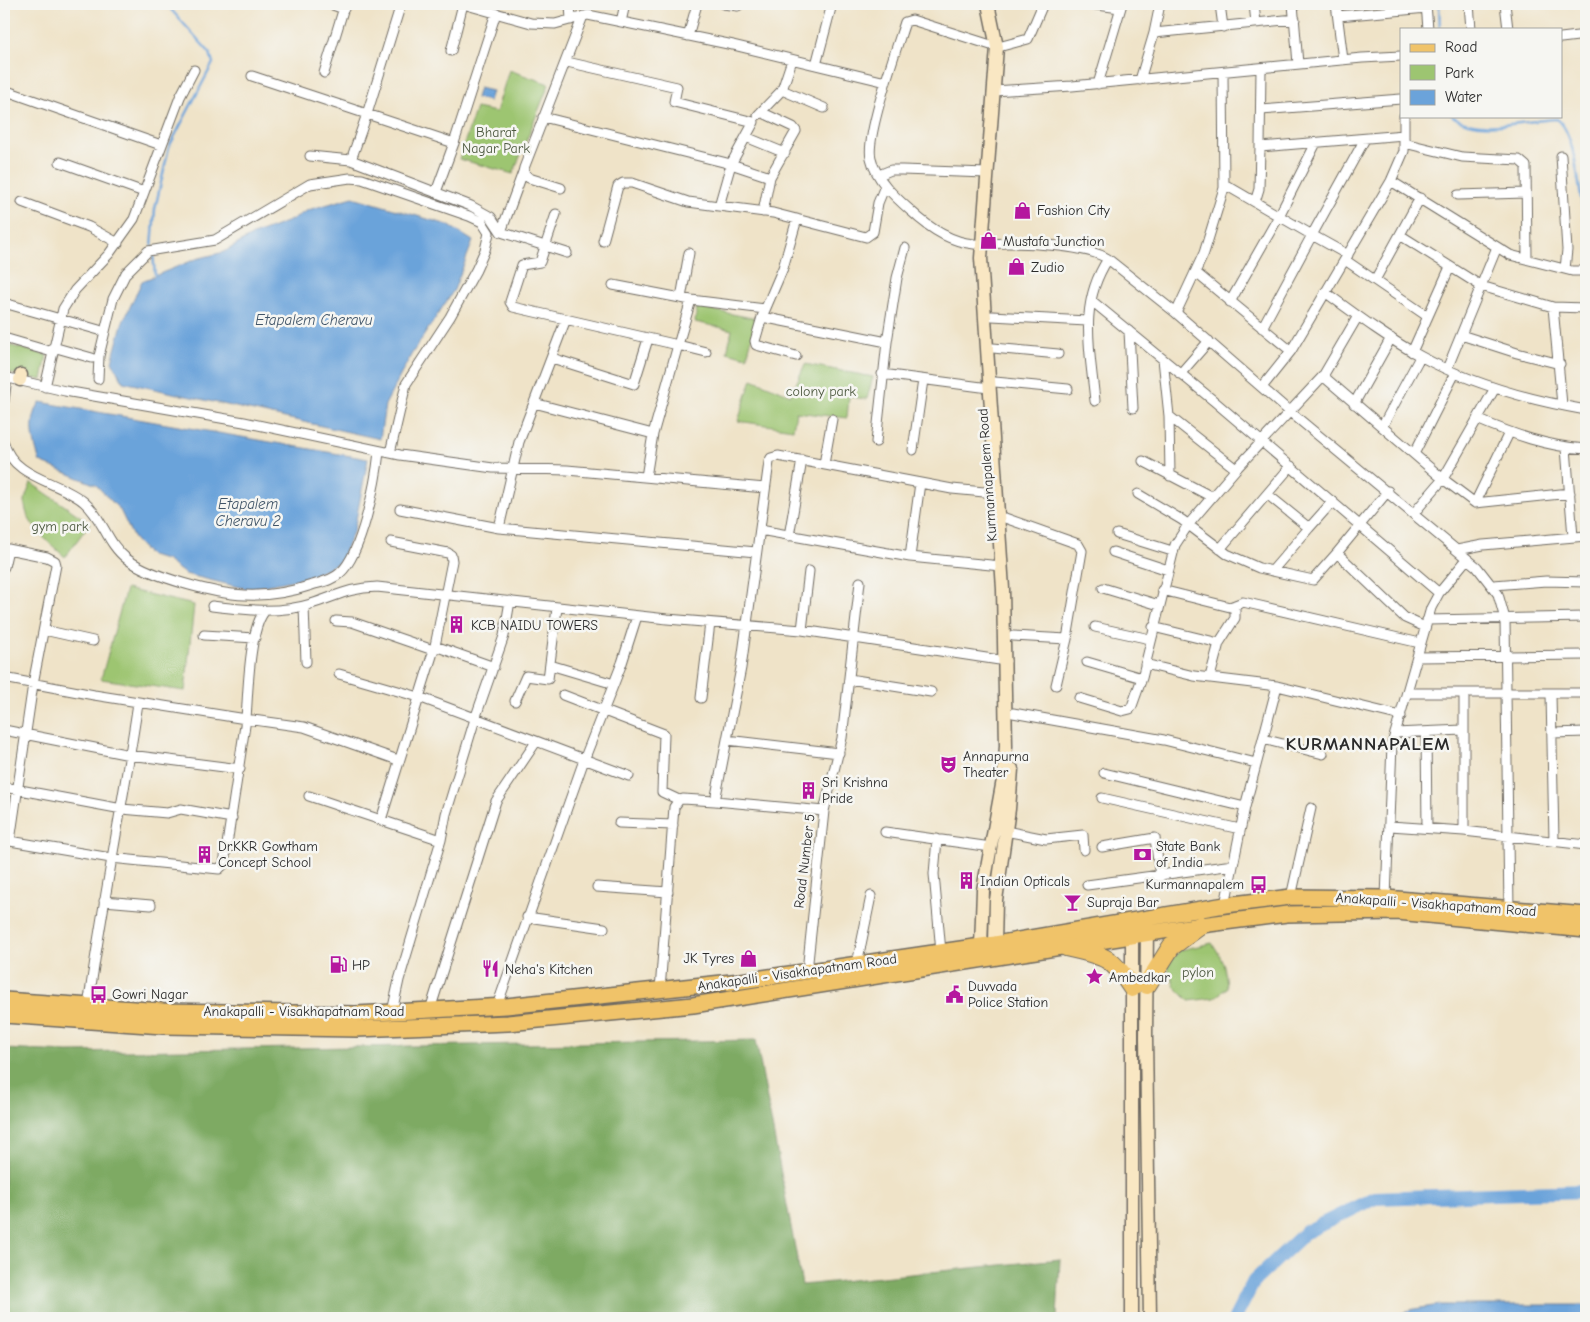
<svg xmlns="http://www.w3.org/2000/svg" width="1590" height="1322" font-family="'Comic Neue',sans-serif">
	<rect width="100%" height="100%" fill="#f6f6f2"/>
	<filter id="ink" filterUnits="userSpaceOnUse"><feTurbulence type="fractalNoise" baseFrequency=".02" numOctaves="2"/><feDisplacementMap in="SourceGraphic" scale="10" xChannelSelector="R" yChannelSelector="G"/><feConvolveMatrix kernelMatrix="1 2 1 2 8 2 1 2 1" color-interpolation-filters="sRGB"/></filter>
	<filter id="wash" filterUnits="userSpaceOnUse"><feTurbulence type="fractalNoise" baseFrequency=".0096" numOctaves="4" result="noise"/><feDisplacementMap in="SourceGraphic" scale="20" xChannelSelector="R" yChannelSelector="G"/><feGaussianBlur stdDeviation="1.12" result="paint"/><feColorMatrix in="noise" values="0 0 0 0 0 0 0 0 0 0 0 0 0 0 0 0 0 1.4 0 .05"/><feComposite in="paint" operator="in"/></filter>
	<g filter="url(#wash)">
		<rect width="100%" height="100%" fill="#efe3c8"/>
		<!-- green -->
		<path fill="#9dc571" stroke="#64784e" d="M509 70 549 84 513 174 459 159 476 108 496 112Z
			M697 307 757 319 747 357 727 352 732 330 695 322Z
			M4 344 47 355 42 380 4 372Z
			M805 364 873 377 867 399 849 397 847 418 796 412 793 429 738 421 752 379 791 395Z
			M31 483 90 523 65 557C50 543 24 524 25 502 25 496 29 489 31 483Z
			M126 589 194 605 185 691 101 679Z
			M1212 943C1223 958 1226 970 1227 988L1214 998 1189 1001 1175 987 1167 965 1180 950Z"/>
		<!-- forest -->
		<path fill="#7eaa63" stroke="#546a47" d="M756 1040 802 1285 1060 1259 1057 1318H4V1049L68 1052Z"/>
		<!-- water -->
		<path fill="#6ba3da" stroke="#4b6782" d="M479 88 492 91 489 101 476 98Z
			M353 197 448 225 473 241 454 290 411 355 385 405 380 439 123 382 112 361 122 324 142 281 196 259 224 252 253 235 289 221 308 210Z
			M40 402 368 459 354 530 340 562 309 577 247 589 185 574 166 560 150 556 134 539 120 510 96 485 40 462C33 441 28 422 40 402Z
			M1440 1305H1586V1318H1388L1414 1309Z"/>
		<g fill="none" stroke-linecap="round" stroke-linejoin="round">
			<!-- stream -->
			<path stroke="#6ba3da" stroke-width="2.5" d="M1439 4 1440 29
				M1452 116C1480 135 1525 120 1557 119 1577 133 1580 203 1586 229
				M152 247 155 209 169 147 213 63 210 53 166 4
				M153 253 155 275"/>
			<!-- river -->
			<path stroke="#6ba3da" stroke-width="14" d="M1235 1318 1254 1281 1306 1232 1375 1198 1586 1191"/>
		</g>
	</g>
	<g filter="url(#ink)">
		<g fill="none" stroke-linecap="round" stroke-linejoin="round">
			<defs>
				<path id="street" d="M330 4 344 9
					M401 4 367 114 454 143 496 13
					M463 4 531 23 555 24 588 15 733 45 886 82
					M570 4 571 20
					M723 4 738 6
					M1090 4 1120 8
					M1220 4 1223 27
					M1254 4 1256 23
					M1293 4 1298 64
					M1336 4 1343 60
					M1426 4 1428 29
					M1469 4 1471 29
					M1505 4 1508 29
					M1338 16 1427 8
					M621 22 625 4
					M1154 33 1160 4
					M688 36 697 4
					M1561 38 1586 35
					M1002 46 1028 39 1043 4
					M997 47 912 20 905 22C897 47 865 137 871 158 876 180 895 197 911 211 928 227 950 242 974 244 985 245 997 243 1008 243 1032 243 1089 246 1108 259L1176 313 1289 411 1477 567 1498 594 1505 619 1509 910
					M451 51 463 4
					M816 65 832 4
					M1261 68 1260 147 1404 135
					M324 73 345 4
					M252 76 367 114 351 160 471 206 491 217 501 232 567 253
					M1140 80 1154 33 1295 19
					M1098 84 1122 4
					M4 90 161 145
					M782 90 824 108
					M994 91 1072 86 1362 58 1401 56
					M1261 110 1401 99
					M761 112 793 127 796 131 770 177 763 212
					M758 115 782 90 792 60
					M543 117 731 164 754 122 674 102 677 87 567 62
					M746 137 785 153
					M1404 143 1462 157 1519 160 1526 166 1527 259
					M310 156 351 160
					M1561 156 1567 250 1565 269
					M60 162 144 192
					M879 175 891 170H902L987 173
					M1391 181 1510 255 1572 271H1586
					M1224 184 1279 216 1230 302
					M561 188 529 178 523 172 524 168 583 16
					M436 192 454 143
					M1458 195 1526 193
					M22 202 89 227 118 243
					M1255 202 1259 189 1260 147
					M719 206 731 164 770 177
					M556 214 540 262 522 265 510 302 513 307 678 345 691 300
					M797 219 783 268 762 317 887 342
					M501 232 523 172
					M1400 235 1481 286 1553 307 1586 308
					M603 241 618 186 623 183H632L688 202 773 213 866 237 873 232 878 203 885 186
					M1348 255 1312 235 1365 139
					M1345 260 1427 316
					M1195 272 1291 351
					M1375 280 1420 198
					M613 285 691 300 765 309
					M1325 292C1355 314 1387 338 1420 356 1471 384 1529 400 1586 410
					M681 298 689 253
					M1092 301 1214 401 1439 593
					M4 303 99 330
					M1553 307 1562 405
					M1176 313 1204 253 1224 188 1223 72
					M992 316 1087 321
					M1358 316 1323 376 1443 479 1495 388
					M762 317 755 341 756 345 796 356
					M1262 328 1312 235 1279 216 1316 143
					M1129 331 1133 408
					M1461 335 1517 353 1560 364
					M4 338 52 352
					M53 347 92 358
					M993 348 1058 354
					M1412 352 1450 267
					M552 358 634 384 648 339
					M1163 359 1169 416 1170 476
					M1447 369 1497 247
					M882 374 989 388
					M1180 374 1209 341
					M4 377 65 391 244 422 400 455 493 468 567 470 765 488
					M98 379 99 356 113 299 126 273 148 251 215 240 310 184 350 178 362 179 469 216 482 222 489 233 485 250 476 270 450 317 406 384 390 453
					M995 382 1068 389
					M1263 386 1291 351 1391 181 1404 151V116
					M45 387 63 309 75 290 109 254 134 219 180 97 194 70
					M4 401 7 377
					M1095 401C1090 349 1078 305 1108 259
					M534 403 653 434 646 477
					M1354 404 1391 338
					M1169 416 1236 469
					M1477 419C1512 434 1548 447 1586 449
					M1382 427 1420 357
					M653 434 678 345 706 352
					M876 442 887 342 897 278 905 248
					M4 443C13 478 59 481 84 502 103 518 107 544 127 559 151 577 215 594 245 595 268 596 291 592 312 585 322 582 333 580 340 573 362 554 376 481 379 452
					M1566 448 1573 537
					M913 450 923 380
					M1414 454 1455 373
					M1143 461 1212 497
					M824 464 832 419
					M1138 494 1182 520 1227 554 1259 568 1313 580 1337 553 1405 618 1425 627
					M1267 494 1291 466
					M1475 503 1509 433
					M400 509 499 528 756 552
					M1414 513 1443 479 1475 503 1570 493
					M1005 518 1078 544 1082 551 1067 639 1056 685
					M499 528 519 442 566 319
					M1309 528 1333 501
					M760 530 910 557 1001 566
					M1117 534 1172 551
					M789 536 802 460
					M1220 549 1267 494 1309 528 1272 571
					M1457 550 1483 545 1586 536
					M1113 552 1168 570
					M1337 553 1388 491
					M910 557 920 483
					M4 567 8 549 47 557 55 561 56 565 33 684 10 841
					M1494 585 1546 581 1586 582
					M1103 588 1159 605
					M1162 590 1230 607 1243 602 1420 643
					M212 606C245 610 279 614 311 604 337 596 348 588 377 587L667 619 802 630 1006 661
					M304 606 306 662
					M1427 620 1586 617
					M336 621 352 622 433 650
					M1095 627 1150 639
					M1153 627 1219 643
					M44 630 93 641
					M802 630 809 571
					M204 635 255 638
					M1013 636 1067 639
					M435 646 494 667
					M1417 657 1586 655
					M1087 662 1142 678
					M1145 664 1194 676 1277 686
					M550 665 614 684
					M339 674 419 697 629 776
					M1210 677 1219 643 1235 618V605
					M4 678 94 695 246 719C248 693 249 631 264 612
					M849 679 931 692
					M1407 693H1586
					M1551 694 1554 841
					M563 695 664 734 662 792 679 800
					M701 698 710 623
					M1079 698 1122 711 1130 709 1132 706 1142 678 1175 545 1188 525 1236 469 1323 376
					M515 701 526 676 548 679 557 608
					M1013 713 1164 740 1256 763
					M4 730 130 755 240 769
					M1426 732 1427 828
					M1395 733 1463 730
					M1552 733 1586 732
					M1263 739 1323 754
					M727 740 839 753
					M1104 773 1245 807
					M4 787 122 809 167 813 181 809 232 818
					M309 796 441 840
					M1102 798 1240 829
					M824 811 715 801 741 668 769 462 771 458 778 456 952 489 995 493
					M381 820 435 646 452 561 451 555 448 553 391 542
					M619 823 673 825
					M1390 826 1464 831 1586 845
					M1000 830 1046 839 1083 835 1084 850
					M1464 831V694
					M885 832 991 847
					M937 839 934 874 941 952
					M4 840 111 858 219 869 224 864 246 719 304 727 398 760
					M1102 847 1155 838 1160 877
					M1087 885 1233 865
					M597 887 668 892
					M1291 897 1311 808
					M1386 898 1392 744 1431 608 1439 593 1467 559
					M104 901 151 905
					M1225 905 1245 807 1277 686 1401 716
					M527 917 604 928
					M857 964 871 896
					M807 971 824 811 842 738 860 582
					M660 990 674 807 679 800 683 799 715 801
					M497 1006 584 760 622 663 637 616
					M88 1007C102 905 123 804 138 703
					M430 1010 496 801 536 742
					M392 1012 399 980 441 840 446 814 475 719 504 636 510 601"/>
				<path id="secondary" d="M20 380 21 375
					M1147 924 1146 1038 1150 1318
					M1132 928V1318
					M995 944 996 900 1009 809 1012 769
					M981 946 983 890 1004 774 1006 746 1003 589 981 258 997 47 988 4"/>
				<path id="primary" d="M4 1000 163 1011 356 1014 506 1006 741 981 995 944 1225 905 1291 897 1386 898 1586 915
					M4 1015 163 1026 357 1029 508 1023 693 1005 1201 925 1287 914 1397 912 1586 930"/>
				<path id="highway" d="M1066 947C1103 956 1111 955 1132 988
					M1147 985 1171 947 1201 925"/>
			</defs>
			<!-- street casing -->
			<use href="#street" stroke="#706b62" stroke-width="11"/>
			<!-- secondary casing -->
			<use href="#secondary" stroke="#706b62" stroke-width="15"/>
			<!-- primary casing -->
			<use href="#primary" stroke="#706b62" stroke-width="18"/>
			<!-- highway casing -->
			<use href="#highway" stroke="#706b62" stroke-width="20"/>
			<!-- street -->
			<use href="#street" stroke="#fff" stroke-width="9"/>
			<!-- secondary -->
			<use href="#secondary" stroke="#f9e7c3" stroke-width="12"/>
			<!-- primary -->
			<use href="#primary" stroke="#f0c369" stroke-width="15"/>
			<!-- highway -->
			<use href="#highway" stroke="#f0c369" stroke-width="18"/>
		</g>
	</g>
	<!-- icons -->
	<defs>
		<symbol id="shop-bare" viewBox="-9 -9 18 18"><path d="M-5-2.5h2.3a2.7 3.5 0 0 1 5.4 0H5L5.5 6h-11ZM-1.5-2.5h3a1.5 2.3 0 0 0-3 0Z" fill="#b5179e" stroke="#f6f6f2" stroke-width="2.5" paint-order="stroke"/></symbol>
		<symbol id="building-bare" viewBox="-9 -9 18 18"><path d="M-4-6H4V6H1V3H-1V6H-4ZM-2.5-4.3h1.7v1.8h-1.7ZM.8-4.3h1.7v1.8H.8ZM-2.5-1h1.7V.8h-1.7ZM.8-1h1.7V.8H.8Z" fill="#b5179e" stroke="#f6f6f2" stroke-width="2.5" paint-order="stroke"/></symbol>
		<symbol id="theatre-bare" viewBox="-9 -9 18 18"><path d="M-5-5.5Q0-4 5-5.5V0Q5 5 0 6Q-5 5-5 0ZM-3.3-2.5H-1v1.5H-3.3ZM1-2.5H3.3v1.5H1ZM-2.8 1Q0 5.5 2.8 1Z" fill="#b5179e" stroke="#f6f6f2" stroke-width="2.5" paint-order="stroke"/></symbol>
		<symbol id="bank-bare" viewBox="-9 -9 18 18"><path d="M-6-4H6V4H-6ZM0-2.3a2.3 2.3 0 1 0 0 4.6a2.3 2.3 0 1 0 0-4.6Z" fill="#b5179e" stroke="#f6f6f2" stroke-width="2.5" paint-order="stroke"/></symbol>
		<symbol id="bus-bare" viewBox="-9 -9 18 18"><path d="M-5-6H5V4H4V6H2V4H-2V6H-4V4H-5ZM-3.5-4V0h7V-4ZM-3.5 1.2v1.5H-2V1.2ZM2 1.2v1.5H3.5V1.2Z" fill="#b5179e" stroke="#f6f6f2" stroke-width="2.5" paint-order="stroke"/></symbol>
		<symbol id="bar-bare" viewBox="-9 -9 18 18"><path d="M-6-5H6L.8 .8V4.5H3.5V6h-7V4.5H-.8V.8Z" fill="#b5179e" stroke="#f6f6f2" stroke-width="2.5" paint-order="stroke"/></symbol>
		<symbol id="fuel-bare" viewBox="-9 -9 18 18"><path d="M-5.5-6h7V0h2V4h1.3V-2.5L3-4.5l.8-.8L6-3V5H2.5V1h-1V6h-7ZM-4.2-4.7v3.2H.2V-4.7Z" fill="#b5179e" stroke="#f6f6f2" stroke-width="2.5" paint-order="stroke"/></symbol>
		<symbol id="restaurant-bare" viewBox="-9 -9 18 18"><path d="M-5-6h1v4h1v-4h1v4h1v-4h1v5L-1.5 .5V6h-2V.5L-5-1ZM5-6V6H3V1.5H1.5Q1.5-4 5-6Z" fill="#b5179e" stroke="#f6f6f2" stroke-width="2.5" paint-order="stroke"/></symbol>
		<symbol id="sight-bare" viewBox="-9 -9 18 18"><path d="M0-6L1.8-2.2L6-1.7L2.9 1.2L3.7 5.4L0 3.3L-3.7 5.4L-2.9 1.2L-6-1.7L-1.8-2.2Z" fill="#b5179e" stroke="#f6f6f2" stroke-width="2.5" paint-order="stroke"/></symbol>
		<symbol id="civic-bare" viewBox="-9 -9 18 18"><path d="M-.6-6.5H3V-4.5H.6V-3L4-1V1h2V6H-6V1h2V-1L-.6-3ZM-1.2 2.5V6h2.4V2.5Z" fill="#b5179e" stroke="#f6f6f2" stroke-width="2.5" paint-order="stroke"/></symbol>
	</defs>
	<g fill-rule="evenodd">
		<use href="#shop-bare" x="1010" y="198" width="25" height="25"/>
		<use href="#shop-bare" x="976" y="228" width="25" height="25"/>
		<use href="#shop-bare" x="1004" y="254" width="25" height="25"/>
		<use href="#building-bare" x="444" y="612" width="25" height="25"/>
		<use href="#theatre-bare" x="936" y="752" width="25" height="25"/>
		<use href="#building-bare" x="796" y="778" width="25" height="25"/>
		<use href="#building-bare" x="192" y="842" width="25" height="25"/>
		<use href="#bank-bare" x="1130" y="842" width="25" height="25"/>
		<use href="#building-bare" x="954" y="868" width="25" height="25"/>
		<use href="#bus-bare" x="1246" y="872" width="25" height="25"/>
		<use href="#bar-bare" x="1060" y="890" width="25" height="25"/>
		<use href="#shop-bare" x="736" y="946" width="25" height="25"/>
		<use href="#fuel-bare" x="326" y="952" width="25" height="25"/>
		<use href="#restaurant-bare" x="478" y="956" width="25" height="25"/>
		<use href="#sight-bare" x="1082" y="964" width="25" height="25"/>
		<use href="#bus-bare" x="86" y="982" width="25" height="25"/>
		<use href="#civic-bare" x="942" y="982" width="25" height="25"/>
	</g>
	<g text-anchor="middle" stroke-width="5" stroke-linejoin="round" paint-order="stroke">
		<!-- park labels -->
		<g font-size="14" fill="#4d5940" stroke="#f6f6f2">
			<text x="496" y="137">Bharat<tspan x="496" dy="16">Nagar Park</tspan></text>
			<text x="821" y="396">colony park</text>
			<text x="60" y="531">gym park</text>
			<text x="1198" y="977">pylon</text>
		</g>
		<!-- poi labels -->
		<g font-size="14" fill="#2b2b2b" stroke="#f6f6f2" text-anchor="start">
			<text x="1037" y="215">Fashion City</text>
			<text x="1003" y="246">Mustafa Junction</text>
			<text x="1031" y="272">Zudio</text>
			<text x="471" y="630">KCB NAIDU TOWERS</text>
			<text x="963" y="761">Annapurna<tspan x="963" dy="16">Theater</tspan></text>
			<text x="822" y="787">Sri Krishna<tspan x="822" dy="16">Pride</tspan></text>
			<text x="218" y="851">Dr.KKR Gowtham<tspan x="218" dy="16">Concept School</tspan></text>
			<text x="1156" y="851">State Bank<tspan x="1156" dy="16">of India</tspan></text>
			<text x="980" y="886">Indian Opticals</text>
			<text x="1244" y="889" text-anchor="end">Kurmannapalem</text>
			<text x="1087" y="907">Supraja Bar</text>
			<text x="734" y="963" text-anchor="end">JK Tyres</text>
			<text x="352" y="970">HP</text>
			<text x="505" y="974">Neha's Kitchen</text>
			<text x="1109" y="982">Ambedkar</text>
			<text x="968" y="991">Duvvada<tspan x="968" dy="16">Police Station</tspan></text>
			<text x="112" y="999">Gowri Nagar</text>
		</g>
		<!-- street labels -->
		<g font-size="14" fill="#2b2b2b" stroke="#f6f6f2">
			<text transform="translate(987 475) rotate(-94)" y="5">Kurmannapalem Road</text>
			<text transform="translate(804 861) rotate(-83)" y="5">Road Number 5</text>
			<text transform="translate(1436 904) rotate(4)" y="5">Anakapalli - Visakhapatnam Road</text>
			<text transform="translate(797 972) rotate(-8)" y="5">Anakapalli - Visakhapatnam Road</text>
			<text x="304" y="1016">Anakapalli - Visakhapatnam Road</text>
		</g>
		<!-- water labels -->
		<g font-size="15" font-style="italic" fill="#415568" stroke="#f6f6f2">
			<text x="314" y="325">Etapalem Cheravu</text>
			<text x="248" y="509">Etapalem<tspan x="248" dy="17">Cheravu 2</tspan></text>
		</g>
		<!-- district labels -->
		<g font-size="19" font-weight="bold" letter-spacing="1" fill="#2b2b2b" stroke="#f6f6f2">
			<text x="1368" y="750">KURMANNAPALEM</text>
		</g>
	</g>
	<!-- margin -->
	<rect width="1590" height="1322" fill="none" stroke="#f6f6f2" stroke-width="20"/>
	<!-- legend -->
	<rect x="1400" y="28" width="162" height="90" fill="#f6f6f2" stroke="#a5a5a2"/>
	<rect x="1410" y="44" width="25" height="8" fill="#f0c369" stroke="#a5a5a2"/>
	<text x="1445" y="52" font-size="15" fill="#2b2b2b">Road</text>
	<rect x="1410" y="65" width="25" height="15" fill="#9dc571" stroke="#a5a5a2"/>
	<text x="1445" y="78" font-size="15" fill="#2b2b2b">Park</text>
	<rect x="1410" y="90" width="25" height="15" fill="#6ba3da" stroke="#a5a5a2"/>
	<text x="1445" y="102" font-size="15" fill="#2b2b2b">Water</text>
</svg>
